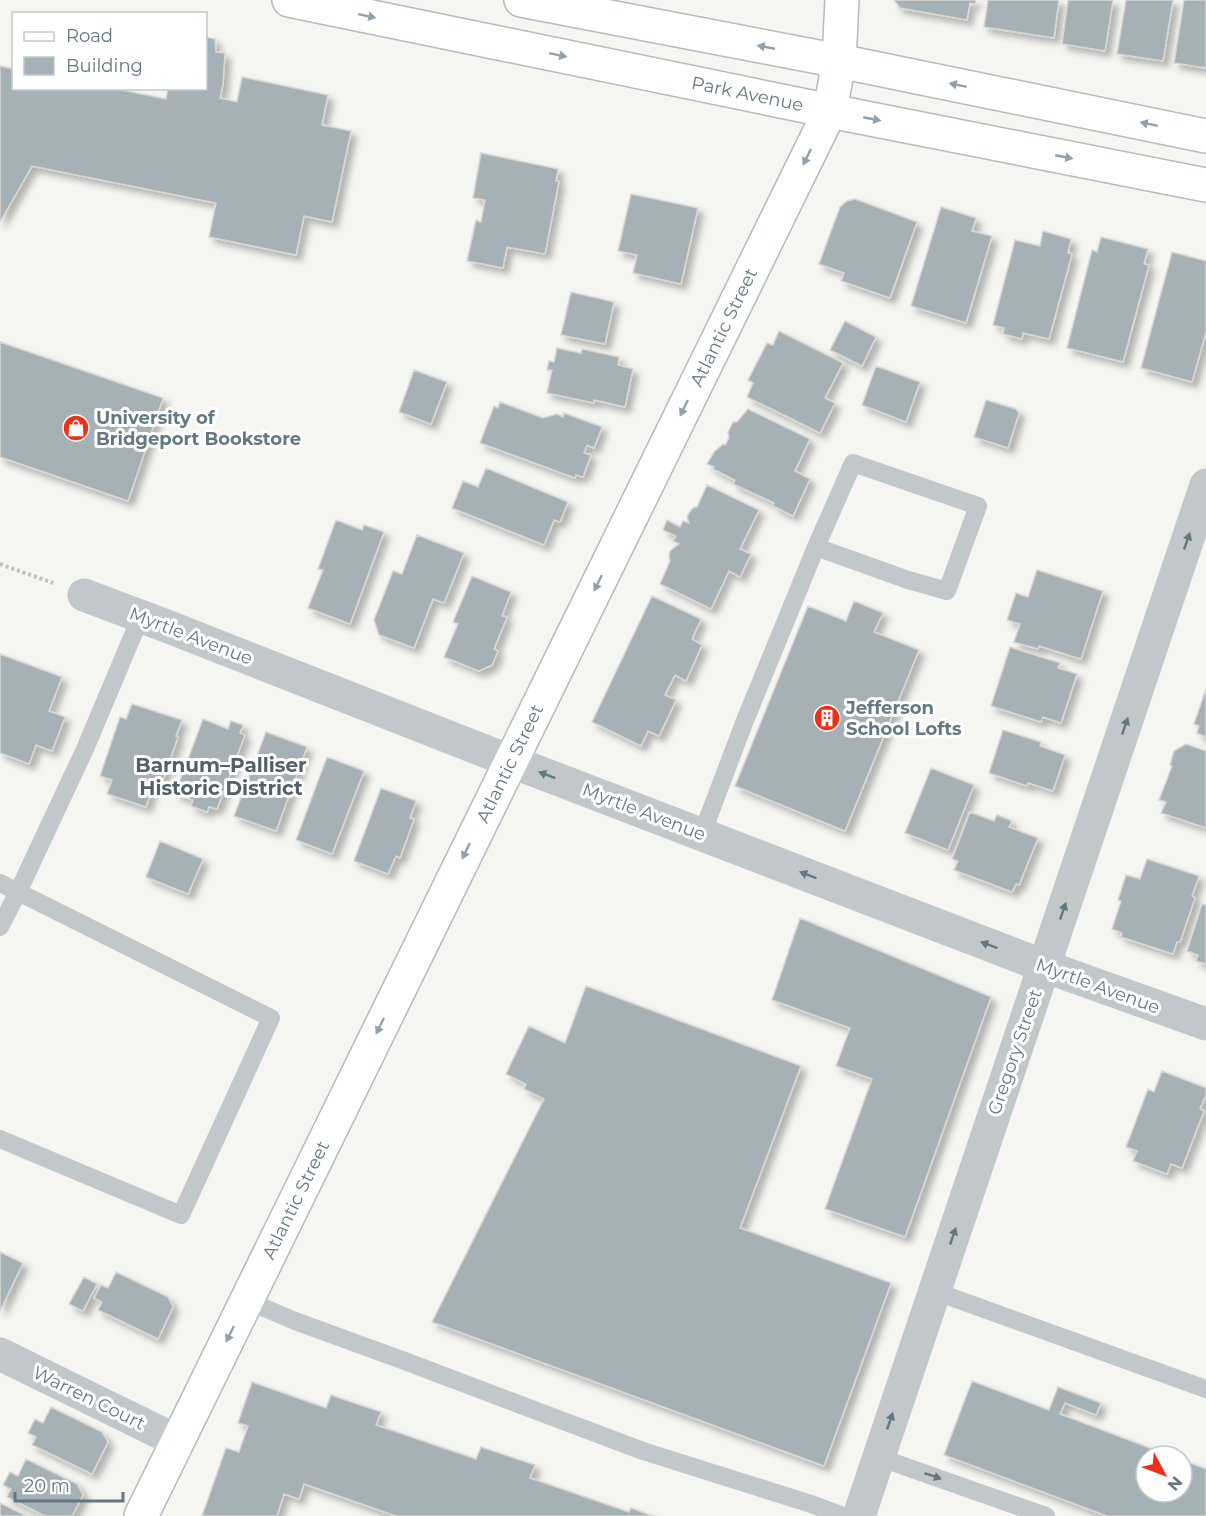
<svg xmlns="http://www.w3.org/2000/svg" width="1206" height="1516" font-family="Montserrat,sans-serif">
	<defs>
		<filter id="shadow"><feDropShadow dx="5.5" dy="5.5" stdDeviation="3" flood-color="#0004"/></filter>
	</defs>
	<rect width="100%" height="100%" fill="#f5f5f1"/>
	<!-- building -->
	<path fill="#a6b1b5" stroke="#d6d6d4" stroke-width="1.5" filter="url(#shadow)" d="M894 0H976L975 4 970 3 967 20 900 8Z
		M988 0H1059L1054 38 984 27Z
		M1068 0H1113L1105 51 1062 44Z
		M1126 0H1173L1163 61 1117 54Z
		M1184 0H1206V68L1174 63Z
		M206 37 215 39 216 52 225 53 223 84 220 98 237 102 242 77 328 95 322 125 351 131 332 222 304 216 296 255 209 237 216 203 32 166 0 222V66L14 69V88H112L166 99 168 88H206Z
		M481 153 558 169 556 181H559L545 254 507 247 503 268 467 261 476 220 481 222 485 200 473 198Z
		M631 194 698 208 681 284 633 273 637 255 618 251Z
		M855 199 917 222 890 298 841 281 844 273 819 264 840 207 847 201Z
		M941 207 976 218 972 231 992 236 966 323 911 306Z
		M1043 231 1071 239 1068 253 1072 254 1049 339 1023 333 1022 339 1003 334 1004 328 993 325 1015 240 1040 246Z
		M1101 237 1148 249 1144 264 1149 265 1123 362 1067 348 1092 250 1097 252Z
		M1172 252 1206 261V332L1192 382 1141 368Z
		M571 292 614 302 605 344 561 335Z
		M845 321 876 337 862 366 830 350Z
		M779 331 843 363 825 398 835 403 820 433 747 397 753 383 748 380 767 343 773 345Z
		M0 342 163 398 128 501 0 457Z
		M557 348 581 353 582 349 619 357 618 365 633 369 625 407 594 400V403L547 393 552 370H547L549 361 554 362Z
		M876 366 920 382 906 422 862 405Z
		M414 370 447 382 431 424 399 412Z
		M986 400 1016 409 1019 413 1008 448 974 437Z
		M500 402 543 418 557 414 563 417 564 413 602 427 594 448 587 445 584 453 591 455 583 477 576 475 575 478 480 443 494 406 498 408Z
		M748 409 810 439 795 471 810 479 793 516 773 506 774 503 733 484 735 480 713 469 714 467 707 464 714 452 723 444 725 445 729 438 728 432 733 422H737Z
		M486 468 568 502 560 522 554 520 544 545 452 508 463 481 478 487Z
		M707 485 759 510 740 549 751 554 740 577 729 571 711 609 660 584 670 561 669 555 670 551 679 544 673 541 676 536 663 530 667 520 680 527 683 521 689 523 687 517 689 513 693 508 697 507Z
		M336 520 362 530 364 525 384 532 350 624 308 608 323 570 318 569Z
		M417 535 464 553 444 603 433 599 414 648 379 635 374 620 393 571 402 574Z
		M1037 570 1103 591 1081 659 1039 646 1038 649 1014 642 1020 624 1007 620 1016 593 1028 597Z
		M472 576 511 592 502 616 507 617 494 649 498 651 492 665 479 671 444 657 458 624 453 622Z
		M652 596 701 619 692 639 702 645 686 681 675 675 665 695 676 700 659 736 648 731 641 746 592 722Z
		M854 601 883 613 874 632 919 650 845 831 735 786 808 606 846 621Z
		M1010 647 1060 663 1058 668 1077 674 1061 723 1043 717 1041 722 991 706Z
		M0 654 62 677 49 711 65 717 52 751 36 745 29 764 0 753Z
		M1206 689V737L1197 733 1199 726 1194 724Z
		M132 704 182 720 176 736 178 737 161 786 154 783 146 807 107 794 112 780 100 776 120 717 126 719Z
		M203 719 228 729 231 721 243 725 240 733 245 735 217 809 209 807 207 812 191 806 193 800 175 794Z
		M1003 730 1041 742 1040 746 1065 755 1053 791 1028 783 1027 786 989 773Z
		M266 732 307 747 276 831 234 816Z
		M1186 744 1206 751V828L1161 813 1166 802 1159 800 1172 766 1170 765 1174 751Z
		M327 757 364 771 332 854 296 840Z
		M931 768 974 785 948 850 905 833Z
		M381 788 416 801 410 818 414 819 400 858 396 856 388 874 354 861Z
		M970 812 994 821 997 815 1012 821 1009 827 1038 838 1019 885 1016 884 1012 892 954 870 958 861 952 859Z
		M160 841 203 859 188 894 146 877Z
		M1147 859 1199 876 1192 896 1195 898 1180 942H1177L1173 954 1121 937 1122 933 1112 929 1121 901 1118 900 1126 875 1140 879Z
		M1202 904 1206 905V964L1196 961 1198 955 1187 951Z
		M800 918 991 997 905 1237 825 1209 872 1079 836 1066 850 1028 772 1000Z
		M586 986 801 1066 740 1228 891 1283 824 1466 432 1322 544 1099 524 1089 526 1084 506 1074 529 1026 565 1043Z
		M1162 1071 1206 1088V1095L1200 1109 1204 1111 1182 1168 1171 1164 1167 1174 1133 1161 1137 1151 1126 1147 1148 1089 1154 1092Z
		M0 1252 23 1263 0 1311Z
		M116 1272 168 1297 173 1307 158 1339 98 1310 102 1302 94 1298 101 1285 108 1288Z
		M84 1277 97 1284 83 1311 69 1304Z
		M972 1381 1049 1410 1058 1387 1101 1403 1096 1415 1065 1403 1060 1414 1171 1456H1146V1492H1182V1460L1206 1469V1516H1107L944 1455Z
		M252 1382 326 1408 331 1395 381 1412 376 1425 476 1459 481 1447 535 1465 530 1478 629 1512 631 1508 653 1516H396L304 1484 299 1499 284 1494 277 1516H202L226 1448 239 1452 248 1426 238 1423Z
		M51 1407 102 1432 108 1442 92 1474 32 1445 36 1437 28 1433 35 1419 43 1423Z
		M26 1459 77 1484 83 1495 72 1516H45L7 1497 11 1489 3 1485 10 1472 18 1476Z
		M0 1503 27 1516H0Z"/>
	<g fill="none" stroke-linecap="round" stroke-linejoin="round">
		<defs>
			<g id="secondary">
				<path id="s1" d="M289 0 830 111 1206 185"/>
				<path d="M521 0 839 61 1206 136"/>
				<path id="s2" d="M141 1516 830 111 839 61 842 0"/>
			</g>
		</defs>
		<!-- secondary casing -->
		<use href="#secondary" stroke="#b4bbbe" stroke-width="36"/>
		<!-- path -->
		<path stroke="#bec0c2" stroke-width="4" stroke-dasharray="3 3" stroke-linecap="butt" d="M0 564 53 583"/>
		<!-- lane -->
		<path stroke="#c2c7c9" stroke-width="18" d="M702 834 744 723 816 547 908 580 947 591 978 506 853 463 816 547
			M0 883 18 892 85 749 141 616
			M0 927 18 892 271 1018 181 1215 0 1139
			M934 1291 1206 1389
			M246 1300 295 1321 402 1360 643 1451 811 1504 843 1516
			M878 1457 1046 1516"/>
		<!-- street -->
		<path stroke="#c2c7c9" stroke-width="33" d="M84 595 169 627 510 761 1044 966 1206 1024
			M0 1354 177 1441
			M859 1516 1206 485"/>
		<!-- secondary -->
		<use href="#secondary" stroke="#fff" stroke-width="33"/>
	</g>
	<!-- one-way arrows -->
	<defs><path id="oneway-solid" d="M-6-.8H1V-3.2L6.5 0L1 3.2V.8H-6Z" transform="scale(1.5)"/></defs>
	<g fill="#91a1a9">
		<use href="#oneway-solid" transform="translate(367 16) rotate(12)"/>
		<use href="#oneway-solid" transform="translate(766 47) rotate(-169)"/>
		<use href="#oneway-solid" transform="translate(558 55) rotate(12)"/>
		<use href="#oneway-solid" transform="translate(958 85) rotate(-168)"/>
		<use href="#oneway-solid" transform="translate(872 119) rotate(11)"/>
		<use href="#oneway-solid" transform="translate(1149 124) rotate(-168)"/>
		<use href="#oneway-solid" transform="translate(807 157) rotate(116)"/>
		<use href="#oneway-solid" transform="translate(1064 157) rotate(11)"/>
		<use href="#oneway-solid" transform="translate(684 408) rotate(116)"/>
		<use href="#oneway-solid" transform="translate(598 583) rotate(116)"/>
		<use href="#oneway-solid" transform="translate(466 851) rotate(116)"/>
		<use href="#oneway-solid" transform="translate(380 1026) rotate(116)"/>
		<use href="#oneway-solid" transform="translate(230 1334) rotate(116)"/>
	</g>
	<g fill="#627984">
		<use href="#oneway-solid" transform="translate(1187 541) rotate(-71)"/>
		<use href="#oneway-solid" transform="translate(1125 726) rotate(-71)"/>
		<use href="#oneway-solid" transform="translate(547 775) rotate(-159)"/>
		<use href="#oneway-solid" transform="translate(808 875) rotate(-159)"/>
		<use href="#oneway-solid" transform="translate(1063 911) rotate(-71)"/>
		<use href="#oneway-solid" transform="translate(989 945) rotate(-159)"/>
		<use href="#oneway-solid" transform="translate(953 1236) rotate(-71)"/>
		<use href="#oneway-solid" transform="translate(890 1421) rotate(-71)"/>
		<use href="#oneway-solid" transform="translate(933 1476) rotate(19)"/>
	</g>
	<!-- icons -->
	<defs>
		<symbol id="shop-disc" viewBox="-11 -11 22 22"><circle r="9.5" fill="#ee3018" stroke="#fff"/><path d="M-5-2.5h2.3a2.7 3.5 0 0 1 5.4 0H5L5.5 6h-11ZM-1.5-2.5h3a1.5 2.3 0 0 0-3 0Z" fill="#fff"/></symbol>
		<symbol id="building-disc" viewBox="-11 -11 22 22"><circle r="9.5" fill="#ee3018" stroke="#fff"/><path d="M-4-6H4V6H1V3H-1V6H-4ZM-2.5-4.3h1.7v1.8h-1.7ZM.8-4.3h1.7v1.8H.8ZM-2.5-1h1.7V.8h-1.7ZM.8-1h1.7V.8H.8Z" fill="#fff"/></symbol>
	</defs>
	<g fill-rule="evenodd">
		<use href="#shop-disc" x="61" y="413" width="30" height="30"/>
		<use href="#building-disc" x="812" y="703" width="30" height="30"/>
	</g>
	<g text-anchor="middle" stroke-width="6" stroke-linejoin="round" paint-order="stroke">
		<!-- street labels -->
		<g font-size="18" fill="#627984" stroke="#fff">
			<text dy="6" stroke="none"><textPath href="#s1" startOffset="468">Park Avenue</textPath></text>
			<text dy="6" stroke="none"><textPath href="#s2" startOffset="1324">Atlantic Street</textPath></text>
			<text transform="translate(191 636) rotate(21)" y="6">Myrtle Avenue</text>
			<text dy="6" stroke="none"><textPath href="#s2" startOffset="838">Atlantic Street</textPath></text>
			<text transform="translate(644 812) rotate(21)" y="6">Myrtle Avenue</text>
			<text transform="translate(1098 986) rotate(20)" y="6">Myrtle Avenue</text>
			<text transform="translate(1015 1052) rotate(-71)" y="6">Gregory Street</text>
			<text dy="6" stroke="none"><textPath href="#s2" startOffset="352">Atlantic Street</textPath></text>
			<text transform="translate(89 1398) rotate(26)" y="6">Warren Court</text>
		</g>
		<!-- poi labels -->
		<g font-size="18" font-weight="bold" fill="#627984" stroke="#fff" text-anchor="start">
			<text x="96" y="424">University of<tspan x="96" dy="21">Bridgeport Bookstore</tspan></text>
			<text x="846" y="714">Jefferson<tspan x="846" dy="21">School Lofts</tspan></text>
		</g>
		<!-- neighbourhood labels -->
		<g font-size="20" font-weight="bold" fill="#506169" stroke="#fff">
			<text x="221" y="772">Barnum–Palliser<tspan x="221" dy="23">Historic District</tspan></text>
		</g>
	</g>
	<!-- legend -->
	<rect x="12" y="12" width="195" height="78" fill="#ffffff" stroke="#c0c9ce" stroke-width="1.5"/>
	<rect x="24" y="32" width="30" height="9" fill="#ffffff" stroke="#c0c9ce" stroke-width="1.5"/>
	<text x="66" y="42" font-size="18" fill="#627984">Road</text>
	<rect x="24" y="57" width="30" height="18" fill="#a6b1b5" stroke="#c0c9ce" stroke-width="1.5"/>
	<text x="66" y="72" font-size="18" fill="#627984">Building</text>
	<!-- north arrow -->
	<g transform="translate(1164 1474) rotate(131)"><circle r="28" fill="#ffffff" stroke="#c0c9ce" stroke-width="1.5"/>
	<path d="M0-4.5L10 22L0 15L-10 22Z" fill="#ee3018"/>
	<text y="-9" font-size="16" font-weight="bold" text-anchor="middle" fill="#627984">N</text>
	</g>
	<!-- scale -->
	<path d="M15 1492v9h108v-9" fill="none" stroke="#627984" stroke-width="3"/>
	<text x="24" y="1492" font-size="18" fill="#627984" stroke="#ffffff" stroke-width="4.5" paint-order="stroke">20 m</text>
</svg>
